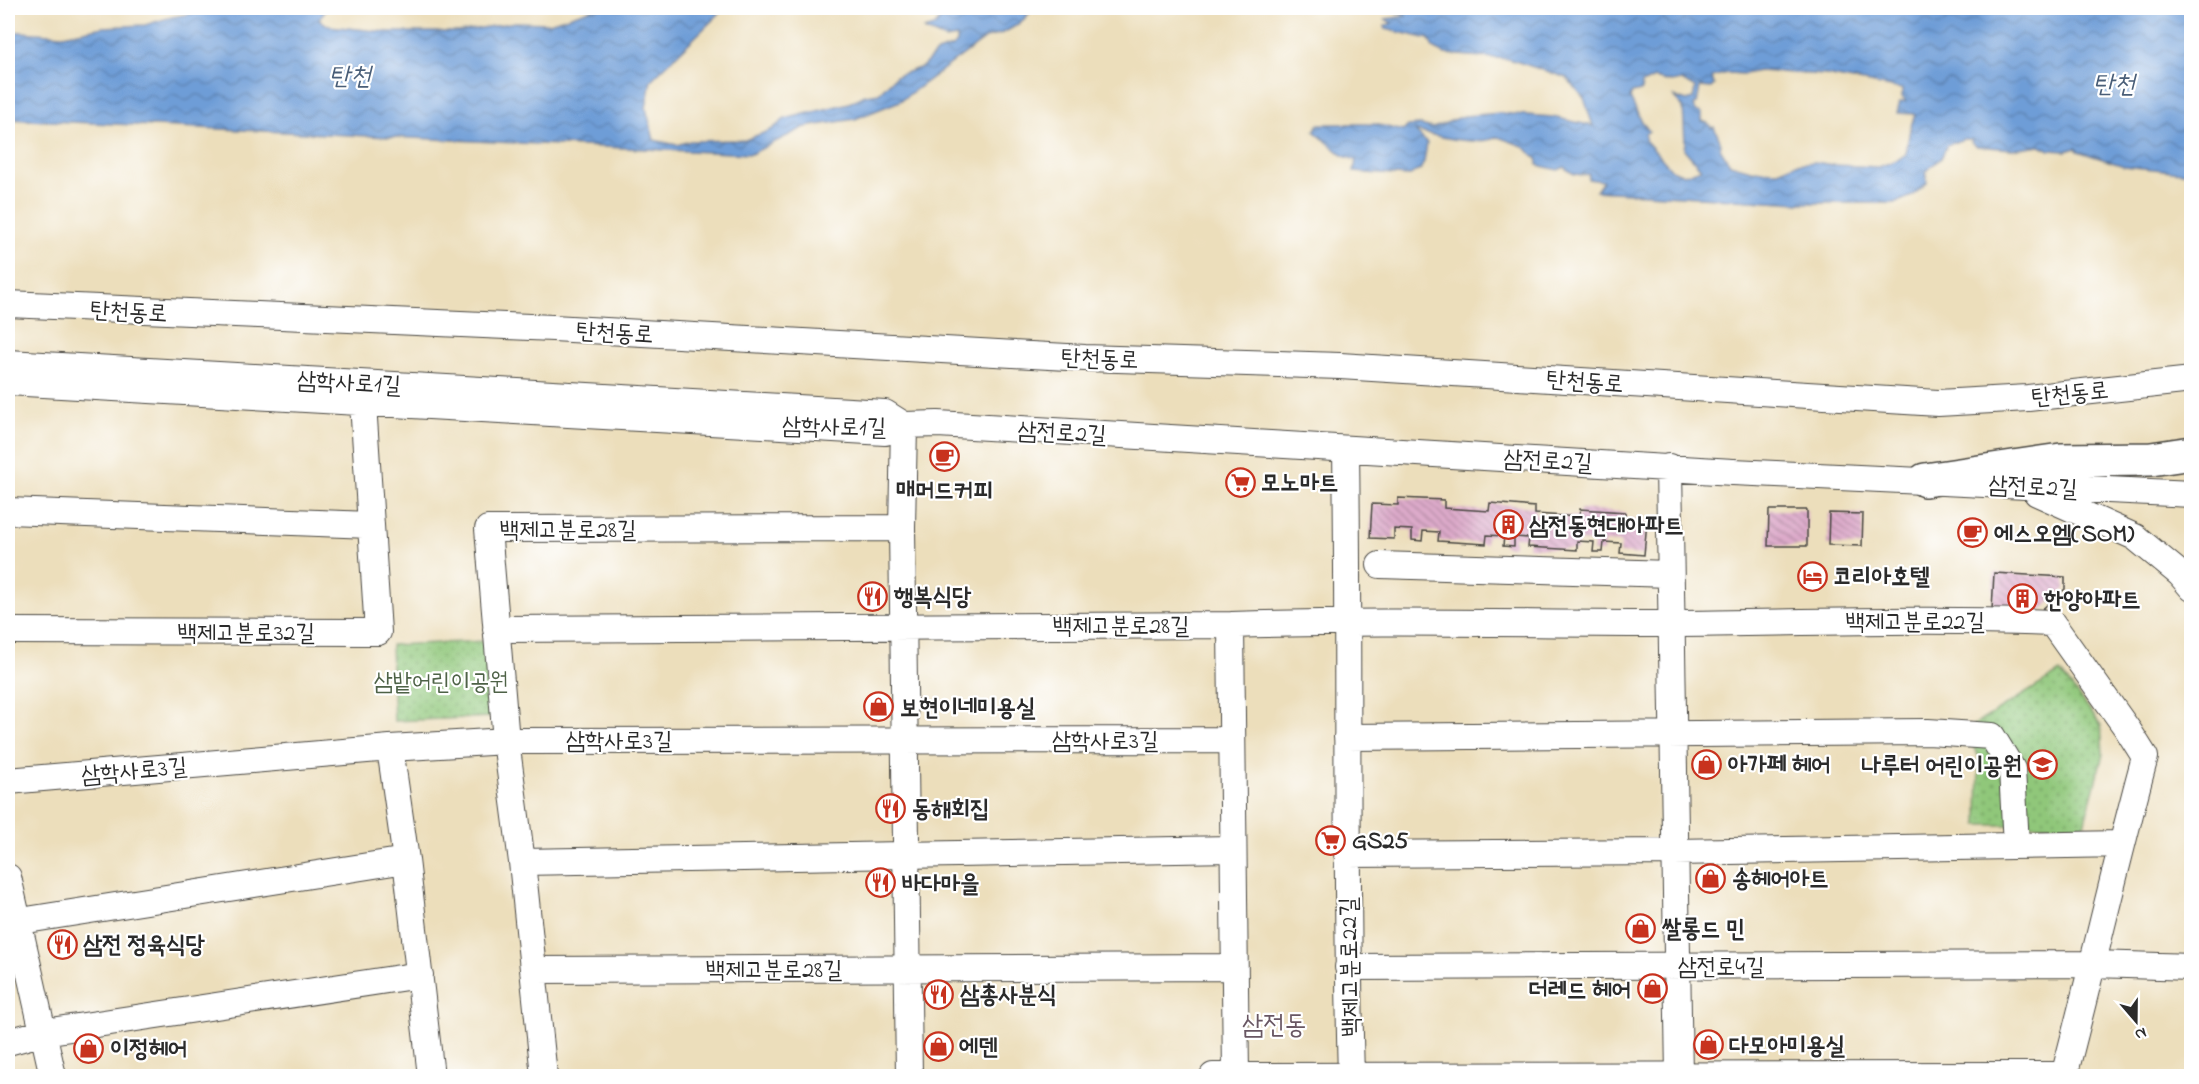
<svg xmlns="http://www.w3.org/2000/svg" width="2199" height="1084" font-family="'Indie Flower','Poor Story',sans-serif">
	<defs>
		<pattern id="green-dots" width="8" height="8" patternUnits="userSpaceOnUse" patternTransform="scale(1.5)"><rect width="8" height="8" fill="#90c77a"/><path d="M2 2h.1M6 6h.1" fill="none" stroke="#76a264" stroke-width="1.8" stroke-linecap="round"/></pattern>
		<pattern id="water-waves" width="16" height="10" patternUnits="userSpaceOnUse" patternTransform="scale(1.5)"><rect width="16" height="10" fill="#6e9dd7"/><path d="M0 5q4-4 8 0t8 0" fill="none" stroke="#5b80af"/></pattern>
		<pattern id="building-back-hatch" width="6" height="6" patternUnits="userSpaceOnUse" patternTransform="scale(1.5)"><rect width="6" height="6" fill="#ddaaca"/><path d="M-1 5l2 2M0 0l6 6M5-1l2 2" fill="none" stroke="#b38ba4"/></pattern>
	</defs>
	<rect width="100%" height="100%" fill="#fff"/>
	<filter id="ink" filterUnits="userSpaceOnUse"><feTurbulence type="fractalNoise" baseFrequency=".0167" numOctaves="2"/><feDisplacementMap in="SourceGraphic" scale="12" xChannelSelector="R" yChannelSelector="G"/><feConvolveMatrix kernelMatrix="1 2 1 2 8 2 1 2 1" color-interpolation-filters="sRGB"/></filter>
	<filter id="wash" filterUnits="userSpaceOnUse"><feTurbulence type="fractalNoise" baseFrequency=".008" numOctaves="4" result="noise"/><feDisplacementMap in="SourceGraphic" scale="24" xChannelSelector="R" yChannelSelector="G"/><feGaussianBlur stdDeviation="1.35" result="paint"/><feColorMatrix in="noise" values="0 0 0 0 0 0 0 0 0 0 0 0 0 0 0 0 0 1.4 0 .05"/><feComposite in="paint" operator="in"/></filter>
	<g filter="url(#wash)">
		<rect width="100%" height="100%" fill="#ecdebb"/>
		<!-- green -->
		<path fill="url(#green-dots)" stroke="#5e7952" stroke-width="1.5" d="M488 641 491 717 394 721 391 645Z
			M2060 672 2101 725 2103 754 2084 825H1978L1979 757 1964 731Z"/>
		<!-- water -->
		<path fill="url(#water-waves)" stroke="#4c6481" stroke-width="1.5" fill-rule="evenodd" d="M241 8H325L327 9 319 19 329 26 386 32H459L515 22 549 23 596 8H725L651 80 646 108 654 140 677 145 690 141 745 140 771 130 785 119 849 103 865 95 879 93 896 76 922 67 937 52 952 47 957 43V37L945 39 924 30 935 26 948 8H1033C1023 24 1005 34 986 38L900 101 855 119 805 127 751 154 8 119V31L63 35 103 27 145 25 172 17 213 10Z
			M1383 8H2191V173L2124 166 2078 151 2076 148 2066 151 2050 150 2040 145 2012 149 1977 146 1971 142 1972 139H1963L1947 145 1941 158 1926 171 1927 183 1912 196 1895 203H1800L1596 191 1603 181 1588 179 1589 174C1579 176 1571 175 1565 167L1558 170 1537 165 1538 160 1523 146 1498 137C1475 147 1438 136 1415 131L1427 143 1424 162 1420 170 1408 176 1354 172 1356 160 1344 156 1314 131 1319 124H1375L1403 131 1408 126 1420 125 1433 128 1464 116 1500 113 1553 117 1593 126 1584 98 1567 78 1509 59 1445 54 1433 48 1429 39 1385 29V26L1392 23 1385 19 1407 16ZM1759 71 1826 75 1902 89V97L1906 101 1900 102 1897 113 1915 114 1910 129 1906 154 1899 159 1879 167 1833 165 1815 162 1795 164 1778 171 1751 170 1730 164 1720 148 1721 143 1714 127 1711 128 1708 123 1702 121V113L1695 111 1694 105 1697 104 1700 87 1711 88 1714 85 1712 77 1727 73 1744 74ZM1654 78 1671 82 1682 80 1695 88 1693 99 1687 101 1674 97 1683 107 1685 142 1684 149 1701 169 1684 175 1672 170 1645 140V134L1649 131 1642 122 1630 98 1632 93 1641 91 1642 84Z"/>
		<g id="blocks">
			<!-- building -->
			<path fill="url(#building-back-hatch)" d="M1398 498 1444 500V508L1489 511 1490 503 1535 507V514L1579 517 1580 509 1625 512V519L1647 521 1644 555 1620 553 1621 543 1604 542 1603 552H1593L1594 542 1577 541V550L1528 547 1529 538 1514 537V547L1503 546 1504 536 1487 535 1486 544 1438 541 1439 532 1423 531 1422 541 1412 540V530L1394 529V539L1370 538 1372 504 1398 505Z
				M1769 510H1807V546H1768Z
				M1829 513 1863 514 1862 546 1828 545Z
				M1994 573 2065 577V589L2039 612 1992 610Z"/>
		</g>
	</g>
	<g filter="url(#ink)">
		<use href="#blocks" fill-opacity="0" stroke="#484641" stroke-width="1.5"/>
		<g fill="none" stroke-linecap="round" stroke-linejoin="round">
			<defs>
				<path id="minor" d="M8 304 553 328 1085 358 1340 366 1938 403 2028 398 2192 380
					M8 363 885 413 904 425
					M8 382 885 432 904 425 938 424 1733 472 2192 494
					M904 425 902 528 909 1076
					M1346 449C1349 658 1345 867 1351 1076
					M1669 467 1679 1076
					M2037 493 2135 537 2180 574 2192 588
					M8 511 370 525
					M1380 565 1670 574
					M1231 625 1236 1076
					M496 629 1231 625C1377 620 1524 624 1671 624 1798 623 1925 618 2052 623L2128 730 2145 757C2116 863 2092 970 2064 1076
					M8 631 378 632 362 388
					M1347 737 1928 732 1992 736 2012 769 2016 846
					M390 748 406 860 431 1076
					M8 781 390 748 506 741 1232 740
					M1347 854 1675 852 2122 844
					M522 862 1232 849
					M8 877 53 1076
					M8 923 406 860
					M1348 967 2094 964 2192 967
					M534 970 1234 967
					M8 1042 44 1032 420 975
					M544 1076 522 862 506 741 488 529 902 528
					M1213 1076 2064 1075"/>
				<path id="major" d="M1925 480 2061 460 2151 459 2192 453"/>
			</defs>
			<!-- minor casing -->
			<use href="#minor" stroke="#484641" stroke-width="28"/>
			<!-- major casing -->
			<use href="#major" stroke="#484641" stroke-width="36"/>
			<!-- minor -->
			<use href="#minor" stroke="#fff" stroke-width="26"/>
			<!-- major -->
			<use href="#major" stroke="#fff" stroke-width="33"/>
		</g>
	</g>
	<!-- icons -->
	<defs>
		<symbol id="cafe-ring" viewBox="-11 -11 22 22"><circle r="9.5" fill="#fff" stroke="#c8321e" stroke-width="1.5"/><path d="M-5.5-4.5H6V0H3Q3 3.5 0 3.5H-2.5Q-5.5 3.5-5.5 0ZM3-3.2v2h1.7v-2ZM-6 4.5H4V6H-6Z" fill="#c8321e"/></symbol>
		<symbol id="supermarket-ring" viewBox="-11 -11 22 22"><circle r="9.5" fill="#fff" stroke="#c8321e" stroke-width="1.5"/><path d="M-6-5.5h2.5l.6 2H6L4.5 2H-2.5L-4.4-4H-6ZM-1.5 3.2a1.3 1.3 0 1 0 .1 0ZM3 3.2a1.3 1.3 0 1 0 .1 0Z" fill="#c8321e"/></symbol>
		<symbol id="building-ring" viewBox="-11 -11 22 22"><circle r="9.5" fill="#fff" stroke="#c8321e" stroke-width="1.5"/><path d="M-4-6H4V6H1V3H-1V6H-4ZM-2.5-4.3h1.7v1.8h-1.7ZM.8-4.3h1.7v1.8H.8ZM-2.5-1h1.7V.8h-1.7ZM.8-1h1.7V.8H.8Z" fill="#c8321e"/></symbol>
		<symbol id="hotel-ring" viewBox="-11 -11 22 22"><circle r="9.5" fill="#fff" stroke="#c8321e" stroke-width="1.5"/><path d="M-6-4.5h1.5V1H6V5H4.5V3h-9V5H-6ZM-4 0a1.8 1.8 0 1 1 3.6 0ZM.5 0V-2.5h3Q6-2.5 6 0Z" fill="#c8321e"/></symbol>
		<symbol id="restaurant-ring" viewBox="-11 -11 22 22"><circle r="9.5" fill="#fff" stroke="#c8321e" stroke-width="1.5"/><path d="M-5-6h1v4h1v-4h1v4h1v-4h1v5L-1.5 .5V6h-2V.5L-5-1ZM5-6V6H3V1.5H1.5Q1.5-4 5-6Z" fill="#c8321e"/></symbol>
		<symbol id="shop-ring" viewBox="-11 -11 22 22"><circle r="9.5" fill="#fff" stroke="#c8321e" stroke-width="1.5"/><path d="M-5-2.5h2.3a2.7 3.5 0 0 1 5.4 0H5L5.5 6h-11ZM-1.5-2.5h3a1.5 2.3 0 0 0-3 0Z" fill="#c8321e"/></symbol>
		<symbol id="school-ring" viewBox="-11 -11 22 22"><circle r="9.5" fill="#fff" stroke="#c8321e" stroke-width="1.5"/><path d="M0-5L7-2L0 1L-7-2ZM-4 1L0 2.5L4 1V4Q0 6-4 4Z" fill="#c8321e"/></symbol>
	</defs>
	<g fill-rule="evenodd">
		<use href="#cafe-ring" x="928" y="440" width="33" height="33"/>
		<use href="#supermarket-ring" x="1224" y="466" width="33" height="33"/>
		<use href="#building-ring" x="1492" y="508" width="33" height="33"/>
		<use href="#cafe-ring" x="1956" y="516" width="33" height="33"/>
		<use href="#hotel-ring" x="1796" y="560" width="33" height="33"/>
		<use href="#restaurant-ring" x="856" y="580" width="33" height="33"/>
		<use href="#building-ring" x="2006" y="582" width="33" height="33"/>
		<use href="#shop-ring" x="862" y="690" width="33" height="33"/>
		<use href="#shop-ring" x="1690" y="748" width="33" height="33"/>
		<use href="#school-ring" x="2026" y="748" width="33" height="33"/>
		<use href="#restaurant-ring" x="874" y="792" width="33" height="33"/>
		<use href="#supermarket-ring" x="1314" y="824" width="33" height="33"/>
		<use href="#shop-ring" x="1694" y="862" width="33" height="33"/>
		<use href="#restaurant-ring" x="864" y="866" width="33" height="33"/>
		<use href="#shop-ring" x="1624" y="912" width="33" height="33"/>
		<use href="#restaurant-ring" x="46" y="928" width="33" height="33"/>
		<use href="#shop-ring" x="1636" y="972" width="33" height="33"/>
		<use href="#restaurant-ring" x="922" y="978" width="33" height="33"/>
		<use href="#shop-ring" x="1692" y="1028" width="33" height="33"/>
		<use href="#shop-ring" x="922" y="1030" width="33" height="33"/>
		<use href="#shop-ring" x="72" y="1032" width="33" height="33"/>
	</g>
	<g text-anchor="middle" stroke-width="4.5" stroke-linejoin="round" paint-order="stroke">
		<!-- street labels -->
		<g font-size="24" fill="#2b2b2b" stroke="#fff">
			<text transform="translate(129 311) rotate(3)" y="8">탄천동로</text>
			<text transform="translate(615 332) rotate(3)" y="8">탄천동로</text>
			<text transform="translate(1100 358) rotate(2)" y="8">탄천동로</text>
			<text transform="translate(1585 381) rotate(4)" y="8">탄천동로</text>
			<text transform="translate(349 382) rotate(3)" y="8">삼학사로1길</text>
			<text transform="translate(2070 393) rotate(-6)" y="8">탄천동로</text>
			<text transform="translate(834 426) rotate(1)" y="8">삼학사로1길</text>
			<text transform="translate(1062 432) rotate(3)" y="8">삼전로2길</text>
			<text transform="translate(1548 460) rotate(3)" y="8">삼전로2길</text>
			<text transform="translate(2033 486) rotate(3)" y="8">삼전로2길</text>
			<text x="568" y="537">백제고분로28길</text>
			<text x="1915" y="629">백제고분로22길</text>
			<text x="1121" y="633">백제고분로28길</text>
			<text x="246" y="640">백제고분로32길</text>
			<text x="619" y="748">삼학사로3길</text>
			<text x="1105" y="748">삼학사로3길</text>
			<text transform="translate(134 770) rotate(-5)" y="8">삼학사로3길</text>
			<text x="1721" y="974">삼전로4길</text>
			<text transform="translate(1349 967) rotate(-91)" y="8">백제고분로22길</text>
			<text x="774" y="977">백제고분로28길</text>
		</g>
		<!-- poi labels -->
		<g font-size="24" font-weight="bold" fill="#2b2b2b" stroke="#fff" text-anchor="start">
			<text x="1261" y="490">모노마트</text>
			<text x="944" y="497" text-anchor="middle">매머드커피</text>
			<text x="1529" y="533">삼전동현대아파트</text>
			<text x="1994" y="541">에스오엠(SOM)</text>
			<text x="1833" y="584">코리아호텔</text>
			<text x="894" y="604">행복식당</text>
			<text x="2044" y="607">한양아파트</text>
			<text x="900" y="715">보현이네미용실</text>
			<text x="1728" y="772">아가페 헤어</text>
			<text x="2022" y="773" text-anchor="end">나루터 어린이공원</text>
			<text x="912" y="816">동해회집</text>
			<text x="1352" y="848">GS25</text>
			<text x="1732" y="886">송헤어아트</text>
			<text x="902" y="891">바다마을</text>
			<text x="1662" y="936">쌀롱드 민</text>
			<text x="83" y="952">삼전 정육식당</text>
			<text x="1631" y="997" text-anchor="end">더레드 헤어</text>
			<text x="960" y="1002">삼총사분식</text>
			<text x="1729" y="1053">다모아미용실</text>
			<text x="959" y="1054">에덴</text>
			<text x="110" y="1056">이정헤어</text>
		</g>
		<!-- park labels -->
		<g font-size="24" fill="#4e6247" stroke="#fff">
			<text x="441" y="689">삼밭어린이공원</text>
		</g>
		<!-- water labels -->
		<g font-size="26" font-style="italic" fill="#495e78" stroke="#fff">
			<text x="350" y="84">탄천</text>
			<text x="2114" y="92">탄천</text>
		</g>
		<!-- quarter labels -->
		<g font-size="27" fill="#695763" stroke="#fff">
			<text x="1274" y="1033">삼전동</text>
		</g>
	</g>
	<!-- margin -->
	<rect width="2199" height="1084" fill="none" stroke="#fff" stroke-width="30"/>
	<!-- north arrow -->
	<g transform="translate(2136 1021) rotate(160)" stroke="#ffffff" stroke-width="4.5" paint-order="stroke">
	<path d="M0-4.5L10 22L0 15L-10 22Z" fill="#2b2b2b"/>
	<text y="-9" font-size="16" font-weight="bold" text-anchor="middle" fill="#2b2b2b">N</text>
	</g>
</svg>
